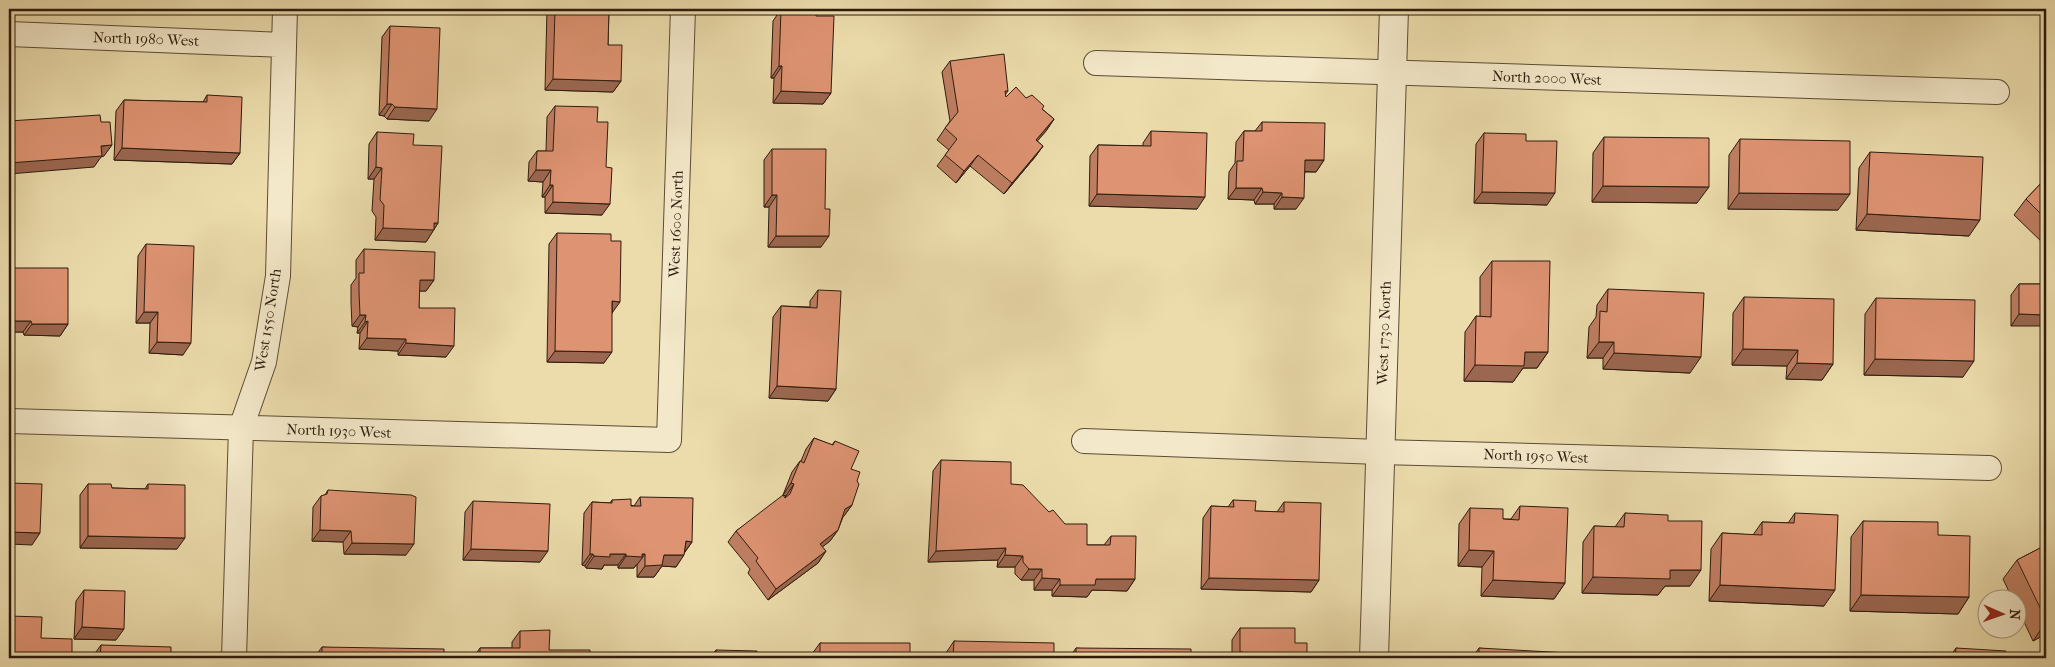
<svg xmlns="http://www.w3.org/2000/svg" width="2055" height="667" font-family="'IM FELL French Canon',serif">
	<rect width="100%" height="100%" fill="#ecdcac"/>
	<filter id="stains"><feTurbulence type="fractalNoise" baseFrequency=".004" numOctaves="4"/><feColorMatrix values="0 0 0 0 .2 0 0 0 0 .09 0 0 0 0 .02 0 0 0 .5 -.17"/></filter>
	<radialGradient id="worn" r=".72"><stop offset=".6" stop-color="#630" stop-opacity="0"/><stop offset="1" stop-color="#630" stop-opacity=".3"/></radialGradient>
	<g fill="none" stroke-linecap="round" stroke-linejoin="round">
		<defs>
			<path id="minor" d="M9 34 284 45
				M1096 63 1997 92
				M9 421 669 440 683 9
				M1084 441 1380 452 1989 468
				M234 658 241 428 264 362 278 276 285 9"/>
			<path id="tertiary" d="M1374 658 1394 9"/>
		</defs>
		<!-- minor casing -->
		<use href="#minor" stroke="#5d4b35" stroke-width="26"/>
		<!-- tertiary casing -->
		<use href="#tertiary" stroke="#5d4b35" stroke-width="30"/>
		<!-- minor -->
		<use href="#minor" stroke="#f3e8c9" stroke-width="24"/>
		<!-- tertiary -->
		<use href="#tertiary" stroke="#f3e8c9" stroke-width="28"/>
	</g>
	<!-- wall -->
	<path fill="#bf7e62" stroke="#2d1b0d" d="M547 9H609L608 45 621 81 613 92 545 90Z
		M781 9 831 93 823 104 773 103 774 78H771L773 21Z
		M390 26 429 121 387 119 384 116 379 115 382 37Z
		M950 61 1008 91 1005 95 1006 97 1026 98 1042 109 1054 119 1046 131 1037 141 1043 146 1035 157 1004 194 970 166 956 183 937 166 949 150 937 140 950 121 942 72Z
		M207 95 240 153 232 164 114 160 116 111 124 100 203 102Z
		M555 106 597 122 602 215 545 213V197H542L543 182 528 181 529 162 537 151H546L547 117Z
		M1262 122 1324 160 1316 172H1305L1296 209H1274V204H1255L1254 200 1228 199 1229 172 1235 163 1236 142 1244 131H1255Z
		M1151 131 1197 209 1089 206 1090 156 1098 145 1143 146V143Z
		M377 132 413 145 438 223 426 242 375 240 376 217 372 211 374 179H368L369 144Z
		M1484 133 1526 141 1547 205 1474 203 1476 144Z
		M1604 137 1697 203 1592 202 1593 153Z
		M1740 139 1838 210 1728 209 1729 155Z
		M772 149 825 209 821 247H768L769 207H764V160Z
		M1870 152 1969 236 1856 230 1859 168Z
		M2046 178V246L2014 215 2026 199Z
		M557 233 612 312 604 363 547 362 549 244Z
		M146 244 183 355 149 353 150 323H136L138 256Z
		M364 249 434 280 426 291H419V308L446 357 398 355V351L359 349 360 333H357L358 327 352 326 351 303V285L356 278V260Z
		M1492 261 1548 352 1537 368H1523L1513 382 1464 381 1465 332 1476 316 1480 317V277Z
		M9 268 68 324 60 336 24 335 23 332H9Z
		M2019 284H2046L2011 326V295Z
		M1608 289 1690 373 1603 369V358H1587L1589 327 1596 317 1597 305Z
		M818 290 836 389 828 401 769 398 773 317 781 306 810 307V301Z
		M1744 297 1833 364 1822 380 1786 379 1787 366 1732 365 1733 313Z
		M1876 298 1963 377 1864 375 1865 314Z
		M814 438 832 445 835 441 851 469 857 481 852 505 843 517 838 530 830 541 822 547 826 551 818 563 768 600 748 573 750 569 728 542 736 531 785 497 786 496 783 495 792 472 800 461H801L806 449Z
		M941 460 1011 484 1065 524 1087 545H1104L1111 536 1135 579 1127 591 1092 590 1087 597 1052 596V590H1034V580H1021L1015 574V567H997L998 560 928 562 933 471Z
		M88 484 112 488 145 489 148 484 177 549 80 548V495Z
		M328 490 406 555 344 554 343 542 312 541 313 507 321 496 325 495Z
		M640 497 692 542 685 552 676 567 662 566 654 577H637V565H636L634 568H618V565H604L602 569 586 568 585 566 582 565 584 513 592 502 610 503 612 500 634 506Z
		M1233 500 1255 511 1277 512 1284 502 1319 580 1311 592 1201 589 1203 518 1211 506 1228 507Z
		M473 501 540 562 463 560 465 512Z
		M1520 506 1565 583 1554 599 1481 596 1482 567 1458 566 1459 524 1470 508 1503 519H1511Z
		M1625 513 1668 521 1690 586H1665L1658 595 1582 593 1583 542 1594 526 1615 527Z
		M1795 513 1824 606 1709 601 1711 549 1722 533 1753 535 1762 522 1788 523Z
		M1863 521 1938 535 1969 597 1958 614 1850 611 1851 537Z
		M2046 545V634L2033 641 2018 609V600H2013L2003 579 2017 560Z
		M84 590 116 640 74 639 76 601Z
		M1240 628 1295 643 1307 658H1232V640Z
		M520 631 549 650 590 658H473L480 648H512V642Z
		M954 641 1054 658H946V653Z
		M820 643 910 658H812V654Z
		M101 645 171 658H92L93 656Z
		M322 647 444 658H314Z
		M1076 648 1191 658H1069Z
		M1479 648 1568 658H1472Z
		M1956 648 2005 658H1949Z
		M716 650 757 658H710Z"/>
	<!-- shaded-wall -->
	<path fill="#9b6750" stroke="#2d1b0d" d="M779 66H782L774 78H771Z
		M553 79 621 81 613 92 545 90Z
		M781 91 831 93 823 104 773 103Z
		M387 104H392L384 116 379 115Z
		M395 107 437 109 429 121 387 119Z
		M1054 119 1046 131 1028 152 1036 140Z
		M112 145 104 156 101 157 94 167 9 174V163L101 146Z
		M1043 146 1035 157 1004 194 1012 183Z
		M122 148 240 153 232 164 114 160Z
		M978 155 970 166 956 183 964 171Z
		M1305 160H1324L1316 172 1297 171Z
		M376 167 382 168 374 179H368Z
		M536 170H551L543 182 528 181Z
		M550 185H553L545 197H542Z
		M1603 186 1709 187 1697 203 1592 202Z
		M1236 188H1262L1254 200 1228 199Z
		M1263 192 1282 193 1274 204H1255Z
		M1482 192 1555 193 1547 205 1474 203Z
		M1739 193 1850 194 1838 210 1728 209Z
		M1097 194 1205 197 1197 209 1089 206Z
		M772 195H777L769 207H764Z
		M1282 197 1304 198 1296 209H1274Z
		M553 202 610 204 602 215 545 213Z
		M1867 214 1980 220 1969 236 1856 230Z
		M434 223H438L426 242 375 240 383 228Z
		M776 236H829L821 247H768Z
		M420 280H434L426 291H412Z
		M612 301 620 302 612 313Z
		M144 312H158L150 323H136Z
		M2019 314 2046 315V326H2011Z
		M360 315H366L358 327 352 326Z
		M9 321H31L23 332H9Z
		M368 321 360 333H357L365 322Z
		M32 324H68L60 336 24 335Z
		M367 338 406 339 398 351 359 349Z
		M157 342 191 343 183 355 149 353Z
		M1599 342H1614L1603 358H1587Z
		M406 343 454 346 446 357 398 355Z
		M1743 349 1798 350 1787 366 1732 365Z
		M555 351 612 352 604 363 547 362Z
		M1525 352H1548L1537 368H1523L1513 382 1464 381 1475 365Z
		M1614 353 1701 357 1690 373 1603 369Z
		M1875 359 1974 361 1963 377 1864 375Z
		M1797 363 1833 364 1822 380 1786 379Z
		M777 386 836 389 828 401 769 398Z
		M791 483 794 484 786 496 783 495Z
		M852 505 844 516 837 521 845 509Z
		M320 530 351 531 343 542 312 541Z
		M838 530 830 541 812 555 820 544Z
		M9 532 40 533 32 545 9 544Z
		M88 536 185 538 177 549 80 548Z
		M686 541 692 542 684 553Z
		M352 543 414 544 406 555 344 554Z
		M1006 548 998 560 928 562 936 551Z
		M471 549 548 551 540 562 463 560Z
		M1469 550 1494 551 1482 567 1458 566Z
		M826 551 818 563 768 600 776 589Z
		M590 554H593L585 566 582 565Z
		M610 554H626L618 565H604L602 569 586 568 594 556Z
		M645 554 637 565H636L634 568H618L626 556Z
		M664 555H684L676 567 662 566 654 577H637L645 566Z
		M1005 555 1023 556 1015 567H997Z
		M1029 569H1042L1034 580H1021Z
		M1670 570H1701L1690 586H1665L1658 595 1582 593 1593 577Z
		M1042 578 1060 579 1052 590H1034Z
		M1209 578 1319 580 1311 592 1201 589Z
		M1096 579H1135L1127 591 1092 590 1087 597 1052 596 1060 585Z
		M1493 580 1565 583 1554 599 1481 596Z
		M1720 585 1835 590 1824 606 1709 601Z
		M1861 595 1969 597 1958 614 1850 611Z
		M2046 622V634L2033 641Z
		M82 627 124 629 116 640 74 639Z
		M1240 652H1243L1238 658H1235Z"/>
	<!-- building -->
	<path fill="#de9372" stroke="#2d1b0d" d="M555 9H609L608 45H622L621 81 553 79Z
		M781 9 816 10V16H834L831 93 781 91 782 66H779Z
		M390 26 440 28 437 109 395 107 392 104H387Z
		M1004 54 1008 91H1005L1006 97 1016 87 1026 98 1032 95 1044 106 1042 109 1054 119 1036 140 1043 146 1012 183 978 155 964 171 945 155 957 139 945 128 958 112 950 61Z
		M207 95 242 97 240 153 122 148 124 100 207 102Z
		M555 106 598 107 597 122H608L606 167 612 168 610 204 553 202V185H550L551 170H536L537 151H553Z
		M100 115 101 122H110L112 145 101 146 102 156 9 163V121Z
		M1262 122 1325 123 1324 160H1305L1304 198 1282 197V193L1263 192 1262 188H1236L1237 161H1243L1244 131H1262Z
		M1151 131 1207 133 1205 197 1097 194 1098 145 1151 146Z
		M377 132 414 134 413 145 442 146 438 223H434V230L383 228 384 205 380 200 382 168 376 167Z
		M1484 133 1526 134V141H1557L1555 193 1482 192Z
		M1604 137 1709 138V187L1603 186Z
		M1740 139 1850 141V194L1739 193Z
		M772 149H826L825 209H830L829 236H776L777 195H772Z
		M1870 152 1983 157 1980 220 1867 214Z
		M2046 178V219L2026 199Z
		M557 233 611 234V241H621L620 302 612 301V352L555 351Z
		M146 244 194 246 191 343 157 342 158 312H144Z
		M364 249 435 252 434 280H420L419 308H455L454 346 406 343V339L367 338 368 321 365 322 366 315H360L359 292V273H364Z
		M1492 261H1550L1548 352H1525L1524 366 1475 365 1476 316 1491 317Z
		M9 268H68V324H32L31 321H9Z
		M2019 284H2046V315L2019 314Z
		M1608 289 1704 293 1701 357 1614 353V342H1599L1600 311 1607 312Z
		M818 290 841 291 836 389 777 386 781 306 817 308Z
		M1744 297 1834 299 1833 364 1797 363 1798 350 1743 349Z
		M1876 298 1975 300 1974 361 1875 359Z
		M814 438 833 445 835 441 859 451 851 469 860 472 857 481 859 484 852 505 845 509 838 530 820 544 826 551 776 589 756 561 758 558 736 531 783 495 785 498 790 494 794 484 791 483 800 461 804 463Z
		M941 460 1011 462V484L1023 485 1049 512 1053 510 1065 524H1087V545H1110L1111 536H1136L1135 579H1096L1095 585H1060V579L1042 578V569H1029L1023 562V556L1005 555 1006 548 936 551Z
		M9 483 42 484 40 533 9 532Z
		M88 484H111L112 488 148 489V484L185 485V538L88 536Z
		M328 490 411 495 416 497 414 544 352 543 351 531 320 530 321 496 327 494Z
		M640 497 693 498 692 542 686 541 684 555H664L662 565 645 566V554H642V557L626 556V554H610V557L594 556 593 554H590L592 502 612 503V500L631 499V506H641Z
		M1233 500 1256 501 1255 511 1284 512V502L1321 503 1319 580 1209 578 1211 506 1234 507Z
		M473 501 550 504 548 551 471 549Z
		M1520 506 1568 508 1565 583 1493 580 1494 551 1469 550 1470 508 1503 509V519L1519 520Z
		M1625 513 1668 515V521H1702L1701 570H1670V579L1593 577 1594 526 1624 527Z
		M1795 513 1838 515 1835 590 1720 585 1722 533 1762 535V522L1794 523Z
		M1863 521 1938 522V535L1970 536 1969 597 1861 595Z
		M2046 545V620L2017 560Z
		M84 590 125 591 124 629 82 627Z
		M9 616 42 617 41 638 72 639V658H9Z
		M1240 628H1295V643H1307V658H1243V652H1240Z
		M550 630 549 650H590V658H480V648H520V631Z
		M954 641 1054 643V658H953Z
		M820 643H910V658H820Z
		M101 645 171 647V658H100Z
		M322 647 444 649V658H322Z
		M1076 648 1191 649V658H1076Z
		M1479 648 1568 653V658H1479Z
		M1956 648 2006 651 2005 658H1955Z
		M716 650 757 651V658H716Z"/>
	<g text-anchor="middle" stroke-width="4" stroke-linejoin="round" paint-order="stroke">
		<!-- street labels -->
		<g font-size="15" fill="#2d1b0d" stroke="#f3e8c9">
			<text transform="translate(146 39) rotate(2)" y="5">North 1980 West</text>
			<text transform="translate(1547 78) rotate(2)" y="5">North 2000 West</text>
			<text transform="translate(676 224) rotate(-88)" y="5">West 1600 North</text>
			<text transform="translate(268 320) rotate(-81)" y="5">West 1550 North</text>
			<text transform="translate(1384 333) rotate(-88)" y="5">West 1730 North</text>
			<text transform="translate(339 431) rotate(2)" y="5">North 1930 West</text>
			<text transform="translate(1536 456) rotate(2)" y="5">North 1950 West</text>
		</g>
	</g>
	<!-- margin -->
	<rect width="2055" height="667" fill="none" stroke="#ecdcac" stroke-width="30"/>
	<rect x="10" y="10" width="2035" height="647" fill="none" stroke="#2d1b0d" stroke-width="2.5"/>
	<rect x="15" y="15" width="2025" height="637" fill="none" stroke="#2d1b0d"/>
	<!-- north arrow -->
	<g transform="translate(2002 614) rotate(92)"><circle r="24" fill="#f3e8c9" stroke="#a4967e"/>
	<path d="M0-4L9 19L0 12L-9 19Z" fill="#8f2418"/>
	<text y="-8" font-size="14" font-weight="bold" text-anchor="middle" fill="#2d1b0d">N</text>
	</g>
	<rect width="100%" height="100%" filter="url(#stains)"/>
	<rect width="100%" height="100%" fill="url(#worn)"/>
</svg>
